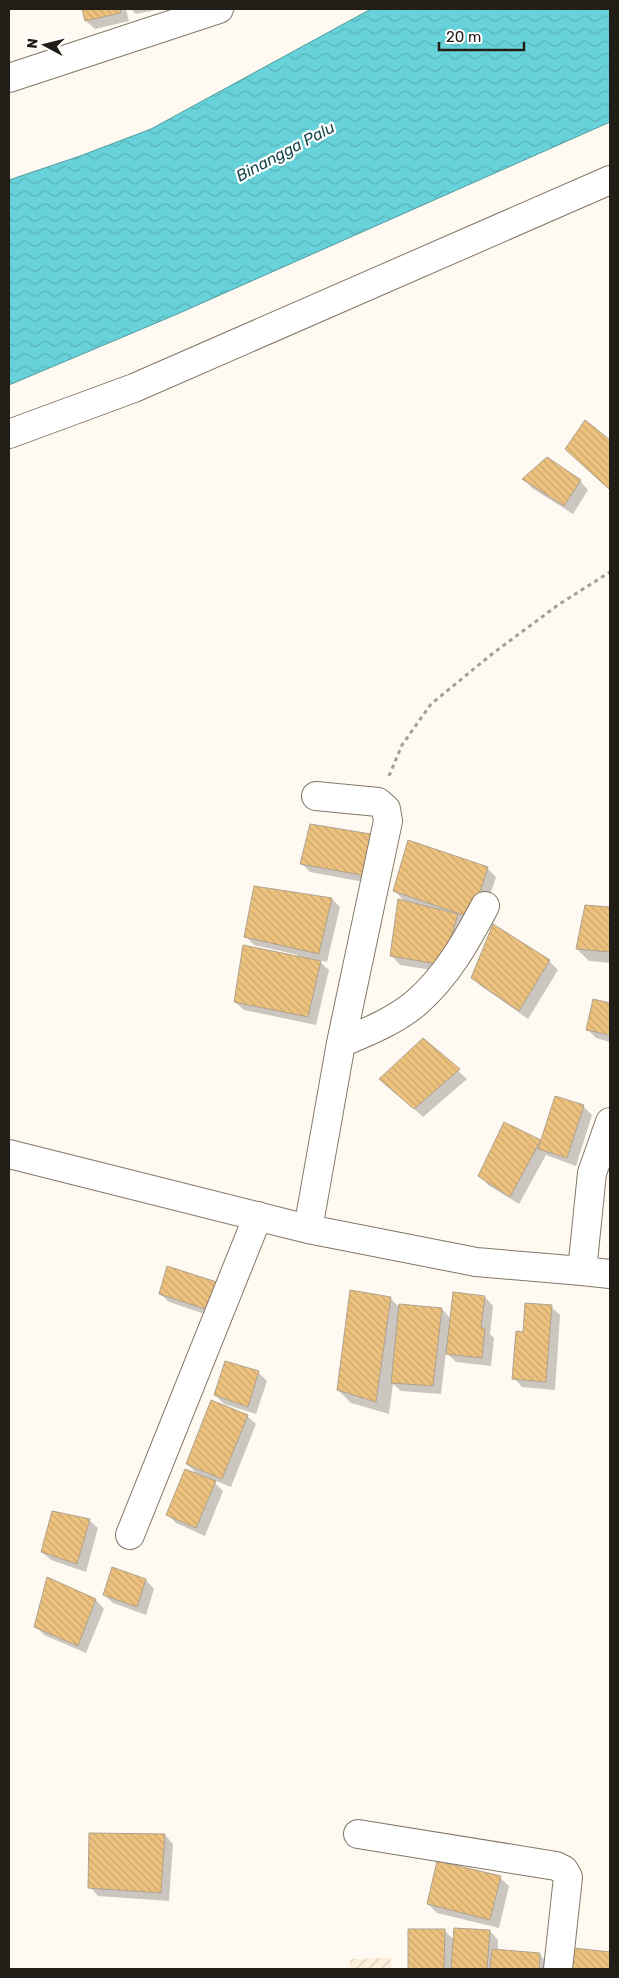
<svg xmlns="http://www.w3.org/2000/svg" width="619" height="1978" font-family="Rubik,sans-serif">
	<defs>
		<pattern id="industrial-furrows" width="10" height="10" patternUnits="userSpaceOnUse" patternTransform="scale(1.25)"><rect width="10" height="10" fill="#fdefda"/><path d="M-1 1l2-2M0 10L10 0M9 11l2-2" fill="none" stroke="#d9ccba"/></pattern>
		<pattern id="water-waves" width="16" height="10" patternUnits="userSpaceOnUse" patternTransform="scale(1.25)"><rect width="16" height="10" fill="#67d2d9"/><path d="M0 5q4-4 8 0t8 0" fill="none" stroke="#59b4ba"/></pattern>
		<pattern id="building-back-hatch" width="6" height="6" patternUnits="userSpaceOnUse" patternTransform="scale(1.25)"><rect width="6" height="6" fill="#edc27e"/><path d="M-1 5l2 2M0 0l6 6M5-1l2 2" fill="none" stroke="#cba66c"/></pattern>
	</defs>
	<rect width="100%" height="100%" fill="#fef9f1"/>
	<!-- industrial -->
	<path fill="url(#industrial-furrows)" d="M391 1958V1969H350V1959Z"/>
	<!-- water -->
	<path fill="url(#water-waves)" stroke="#529c9e" d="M371 9H610V122L175 315 9 385V180L80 156 151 129Z"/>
	<!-- shadow -->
	<path fill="#0003" d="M83 9H126L129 21 95 29 86 21Z
		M131 9H160L136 14Z
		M524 479 580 481 588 490 573 514 532 488Z
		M311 825 375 884 310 872 302 864Z
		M487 868 496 877 480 926 452 973 400 965 392 956 405 902 394 890Z
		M255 887 332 899 340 907 327 962 318 960 329 970 316 1025 244 1010 235 1002 298 957V955L254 945 246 937Z
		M586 907 610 908V963L589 961 577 949Z
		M549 961 558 970 528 1019 481 986 472 977Z
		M594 1001 610 1004V1042L596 1038 588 1030Z
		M423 1039 467 1079 423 1117 381 1079Z
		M583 1106 592 1115 576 1166 546 1155 519 1204 488 1185 480 1176 504 1123 542 1142Z
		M226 1286V1321L169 1302 160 1294Z
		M485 1297 493 1306 490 1334 494 1338 491 1366 456 1362 446 1352 441 1394 401 1391 393 1384 389 1414 351 1403 338 1390 390 1298 400 1308 442 1309 451 1319Z
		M551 1307 560 1315 555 1390 522 1387 514 1378Z
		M258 1372 267 1381 256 1414 224 1404 215 1395Z
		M247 1416 256 1424 231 1487 211 1479 223 1491 205 1536 176 1523 168 1515 198 1475 187 1464Z
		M89 1520 98 1528 86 1572 51 1560 42 1552Z
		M113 1569 146 1580 154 1589 146 1615 113 1603 104 1595Z
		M48 1579 96 1600 104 1609 86 1653 44 1635 36 1626Z
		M165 1835 173 1844 169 1901 98 1896 90 1887Z
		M500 1878 509 1886 499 1928 437 1913 428 1904Z
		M409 1930H444L454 1940 490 1931 498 1940V1951L540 1955 548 1963V1969H409Z
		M575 1949 610 1953V1969H573Z"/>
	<!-- building -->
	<path fill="url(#building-back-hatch)" stroke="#afa391" d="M82 9H120L121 13 85 21Z
		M585 420 610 440V490L565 449Z
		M547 457 581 480 564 506 522 479Z
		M310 824 377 835 367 876 300 864Z
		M408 840 488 867 472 918 393 891Z
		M254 886 332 898 319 954 244 937Z
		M398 899 458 914 443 965 390 956Z
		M585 905 610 907V952L576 949Z
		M493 924 550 960 519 1011 471 978Z
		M243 945 321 961 308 1017 234 1002Z
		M593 999 610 1003V1035L586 1030Z
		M423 1038 460 1069 414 1109 379 1079Z
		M555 1096 584 1105 567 1158 538 1149Z
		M504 1122 541 1140 510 1197 478 1176Z
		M167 1266 226 1285 218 1313 159 1294Z
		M350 1290 391 1297 376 1402 337 1390Z
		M453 1292 485 1296 481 1328H485L482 1358 446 1354Z
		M525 1303 552 1305 546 1382 512 1379 516 1331 523 1332Z
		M399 1304 442 1308 433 1386 391 1383Z
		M225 1361 259 1371 248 1407 214 1395Z
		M211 1400 248 1415 222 1479 186 1464Z
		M185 1469 216 1481 196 1528 166 1515Z
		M52 1511 90 1519 77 1564 41 1552Z
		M112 1567 146 1579 137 1607 103 1595Z
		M47 1577 96 1599 78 1646 34 1627Z
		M89 1833 165 1834 161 1893 88 1888Z
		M437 1861 501 1876 490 1920 427 1904Z
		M454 1928 490 1930 487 1969H451Z
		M408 1929H445L444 1969H408Z
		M574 1948 610 1952V1969H571Z
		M492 1949 540 1953 539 1969H490Z"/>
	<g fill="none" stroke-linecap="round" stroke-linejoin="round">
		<defs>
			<path id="minor" d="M9 78 219 9
				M9 434 134 388 610 180
				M341 1043C367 1032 395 1021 416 1003 447 976 466 942 485 906
				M610 1122 592 1173 582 1271 610 1274
				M9 1154 308 1229 476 1262 582 1271
				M308 1229 341 1043 388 821 386 809 378 802 316 796
				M130 1535 258 1216
				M358 1834 556 1866 564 1870 568 1877 558 1969"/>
		</defs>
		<!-- minor casing -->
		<use href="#minor" stroke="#827766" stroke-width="30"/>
		<!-- path -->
		<path stroke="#a39e97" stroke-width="3" stroke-dasharray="4 4" stroke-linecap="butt" d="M389 776 402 745 431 704 492 654 558 605 610 572"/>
		<!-- minor -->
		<use href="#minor" stroke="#fff" stroke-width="28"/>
	</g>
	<g text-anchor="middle" stroke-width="4.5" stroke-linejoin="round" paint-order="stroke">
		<!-- water labels -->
		<g font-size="16" font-style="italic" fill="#18494c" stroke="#fff">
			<text transform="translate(285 151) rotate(-28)" y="6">Binangga Palu</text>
		</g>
	</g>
	<!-- border -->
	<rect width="619" height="1978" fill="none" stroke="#221d16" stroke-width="20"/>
	<!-- north arrow -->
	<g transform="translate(45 45) rotate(277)" stroke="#ffffff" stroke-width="4" paint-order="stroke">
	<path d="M0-4L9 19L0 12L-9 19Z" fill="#221d16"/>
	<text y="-8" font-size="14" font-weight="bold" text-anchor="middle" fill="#221d16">N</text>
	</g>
	<!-- scale -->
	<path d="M439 42v8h85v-8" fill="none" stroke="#221d16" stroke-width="2.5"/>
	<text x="446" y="42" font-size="15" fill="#221d16" stroke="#ffffff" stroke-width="4" paint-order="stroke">20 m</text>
</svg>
